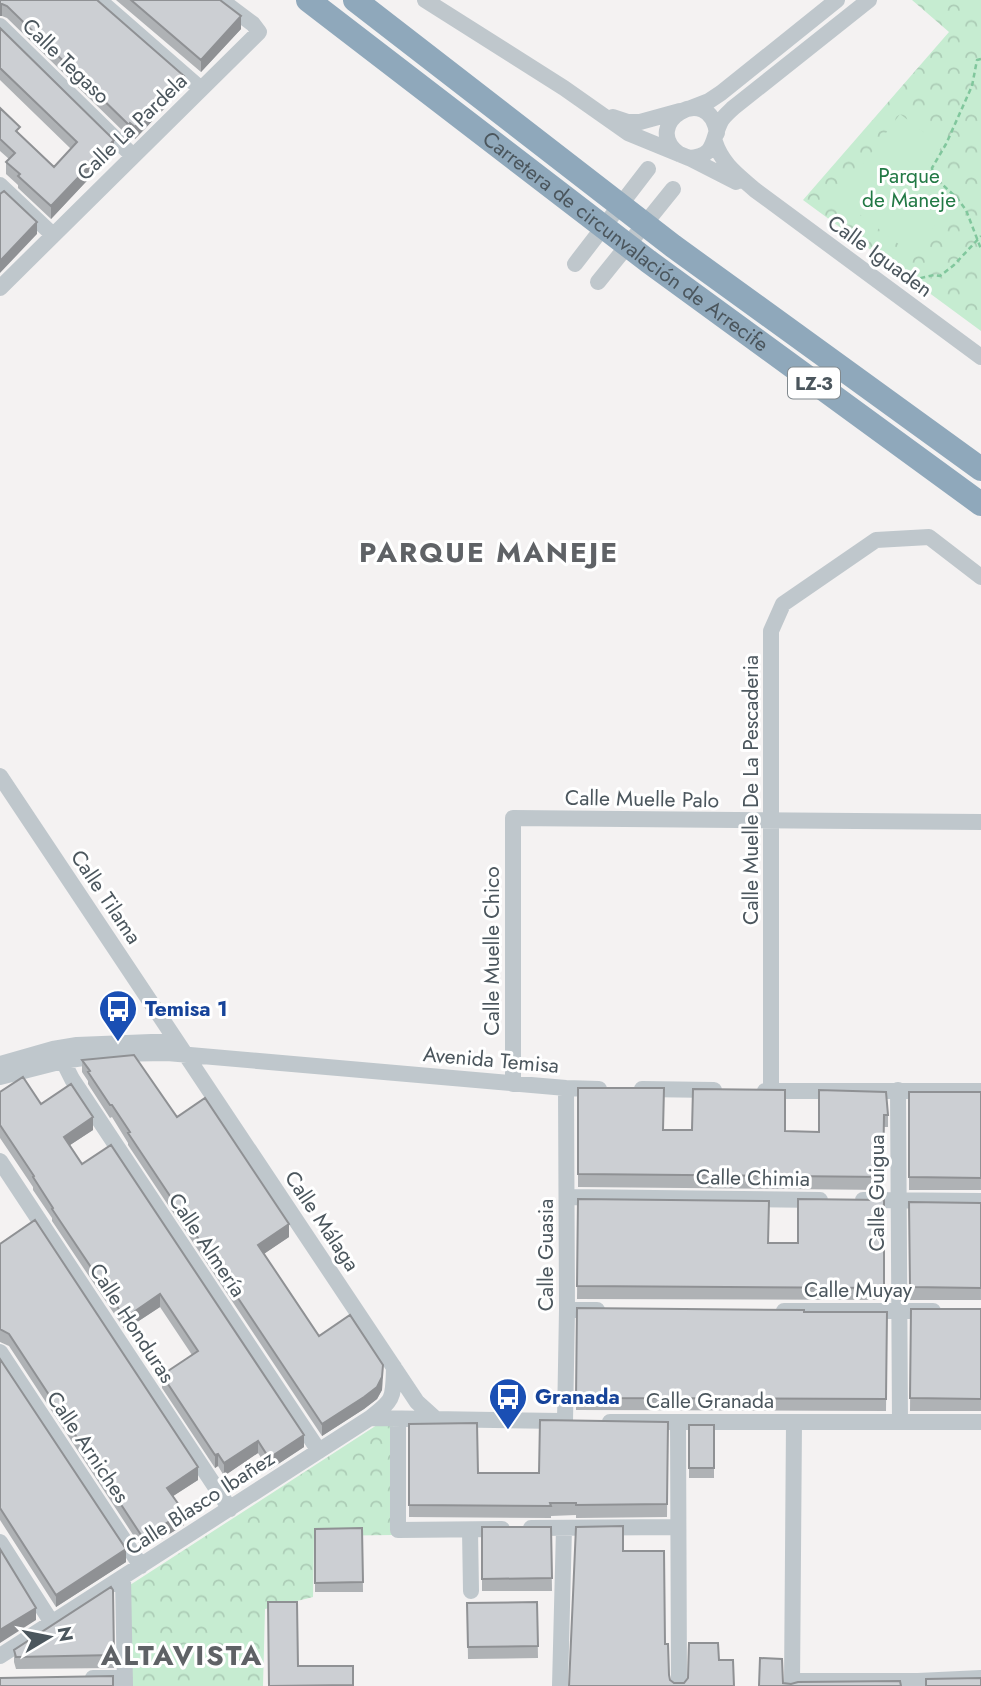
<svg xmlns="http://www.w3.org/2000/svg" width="981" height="1686" font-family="Jost,sans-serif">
	<defs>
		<pattern id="park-crowns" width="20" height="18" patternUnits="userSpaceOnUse" patternTransform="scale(1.75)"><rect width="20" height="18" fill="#c6ecd1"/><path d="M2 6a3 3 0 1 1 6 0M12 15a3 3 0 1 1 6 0" fill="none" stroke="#acccb6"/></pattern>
	</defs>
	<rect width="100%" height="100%" fill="#f4f2f2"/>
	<!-- park -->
	<path fill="url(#park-crowns)" d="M912 0H981V331L803 200 949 32Z
		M377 1425H393V1535L314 1536 313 1597 265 1609 263 1686H131L130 1585Z"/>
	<!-- pitch -->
	<path fill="#c6ecd1" d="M900 114 942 146 922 175 954 199 913 255 838 198Z"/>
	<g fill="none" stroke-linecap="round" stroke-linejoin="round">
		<!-- path -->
		<path stroke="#81c79d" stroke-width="2.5" stroke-dasharray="5 3.5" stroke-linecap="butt" d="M981 59 977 60 972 86 946 144 932 168 933 176 957 198 966 210 981 249
			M912 280 934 275 940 276 954 265 981 236"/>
		<!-- minor -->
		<path stroke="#bfc7cc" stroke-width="16" d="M99 0 201 89
			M425 0 564 88 628 133 689 158C717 156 711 140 721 121 724 116 729 112 733 108L869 0
			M0 26 133 156
			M691 108 709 101 721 93 837 0
			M613 117 628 122H640L680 111
			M715 142C722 164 738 175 755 190L981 357
			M679 154C639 124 709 80 717 133
			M689 158 736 182
			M0 185 53 235
			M575 264 648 169
			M598 282 673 189
			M0 288 259 32 253 24 221 0
			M0 776 417 1402 438 1421
			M63 1061 72 1079 319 1451
			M0 1064 53 1049 77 1045 176 1041
			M0 1077 63 1061 110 1054 167 1053 566 1088 599 1089
			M513 1084V818L981 822
			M642 1089 714 1090
			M898 1090 900 1422
			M765 1091H981
			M771 1091V631L783 604 876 540 929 537 981 577
			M0 1161 230 1509
			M567 1197 820 1200
			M863 1200 981 1201
			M567 1310H597
			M784 1311H933
			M0 1352 141 1566
			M370 1418 560 1421
			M398 1419V1530L502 1529
			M565 1421 567 1310 566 1088
			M610 1422H981
			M678 1422 679 1686
			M531 1528 678 1527
			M470 1530 471 1591
			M0 1542 52 1623
			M123 1577 125 1686
			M0 1656 370 1418C395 1399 393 1398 394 1367
			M93 1678H125
			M792 1681H918L981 1678
			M560 1686 564 1528
			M792 1686 794 1422"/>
		<!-- highway -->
		<g stroke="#8fa8bb" stroke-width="24">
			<path id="s1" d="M308 0 648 261 981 504"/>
			<path d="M355 0 673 246 981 469"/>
		</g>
	</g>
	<!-- wall -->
	<path fill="#afb2b5" d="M0 0 184 88 135 139 130 135 129 137 7 18 2 16H0Z
		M116 0H220L241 29 201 72Z
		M0 28 114 152 51 219 18 188V185L6 174V162L9 159 0 151V108L20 135 54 167 71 149 0 80Z
		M82 1060 177 1117 289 1237 263 1254 319 1336 383 1377 382 1390 377 1399 364 1409 322 1436 128 1145V1143L112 1117 110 1118 88 1084V1081L82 1072Z
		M578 1088 663 1130 819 1132V1090L888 1115V1127H884L883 1190 578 1187Z
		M0 1092 93 1130 70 1145 82 1164 304 1447 269 1470 258 1453 224 1476 218 1466 215 1468 162 1388V1375L192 1355 160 1307 125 1330 52 1221V1218L33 1190V1187L0 1138Z
		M909 1092H981V1190H909Z
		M578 1199 768 1243H798L884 1200V1300L577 1299Z
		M909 1202 981 1203V1300H910Z
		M0 1244 198 1480 173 1496 184 1525 143 1550 9 1346 0 1342Z
		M577 1308 887 1312 886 1411 576 1410Z
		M911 1309H981V1411H910Z
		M0 1359 126 1562 56 1607 0 1520Z
		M668 1422 667 1517 576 1518V1515L551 1516V1518L409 1517V1424L478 1473H539Z
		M689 1425H714V1478H689Z
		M482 1527H551L552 1591H482Z
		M362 1528 363 1592H315V1529Z
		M113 1590 114 1668 16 1669 14 1662V1650Z
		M537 1602 538 1658 468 1659 467 1603Z"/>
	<!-- shaded-wall -->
	<path fill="#8f9194" d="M0 4H2V16H0Z
		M241 16V29L201 72V60Z
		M184 76V88L135 139V127Z
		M130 123V135L129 137V125Z
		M114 140V152L51 219V206Z
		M37 222V234L0 273V261Z
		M93 1117V1130L64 1149V1137Z
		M289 1224V1237L258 1258V1245Z
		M160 1294V1307L125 1330V1318Z
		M383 1365 382 1390 377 1399 364 1409 322 1436V1424Z
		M304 1435V1447L269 1470V1458Z
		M258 1441V1453L224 1476V1463Z
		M218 1454V1466L215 1468V1455Z
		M198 1467V1480L167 1500V1488Z
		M184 1512V1525L143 1550V1538Z
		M126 1549V1562L56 1607V1595Z
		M36 1608V1620L0 1643V1630Z"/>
	<!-- building -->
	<path fill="#cccfd3" stroke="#8f9194" stroke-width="2" d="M0 0H97L184 76 135 127 130 123 129 125 7 6 2 4H0Z
		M131 0H220L241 16 201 60Z
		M0 28 114 140 51 206 18 176 20 174 6 162 15 153 0 139V108L20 127 16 131 54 167 77 142 0 68Z
		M4 191 37 222 0 261V194Z
		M134 1055 177 1117 205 1098 289 1224 258 1245 319 1336 350 1315 383 1365 382 1377 377 1387 364 1397 322 1424 128 1133 130 1132 112 1105H110L88 1072 90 1071 82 1060Z
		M23 1077 41 1104 71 1084 93 1117 64 1137 82 1164 111 1145 304 1435 269 1458 258 1441 224 1463 218 1454 215 1455 162 1375 198 1351 160 1294 125 1318 52 1209 53 1208 33 1177 34 1176 0 1125V1092Z
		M578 1088H664L663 1130H692L693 1089 785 1090V1131L819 1132V1090L886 1092 888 1115H884L883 1177 578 1174Z
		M909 1092H981V1178L909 1177Z
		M578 1199 769 1201 768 1243H798V1199L884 1200V1288L577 1286Z
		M909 1202 981 1203V1288L910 1287Z
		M35 1220 198 1467 167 1488 184 1512 143 1538 9 1334 0 1329V1244Z
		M577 1308 804 1310V1312H887L886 1399 576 1398Z
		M911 1309H981V1399L910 1398Z
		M0 1359 126 1549 56 1595 0 1508Z
		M540 1420 668 1422 667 1504 576 1505V1503H550L551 1506 409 1505V1424L477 1423 478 1473H539Z
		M689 1425H714V1468H689Z
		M623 1526V1551H664L665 1644H668L669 1675 670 1680 674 1683H684L688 1678 689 1643H718L719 1660H733L734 1686H569L576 1527Z
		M482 1527H551L552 1578 482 1579Z
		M362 1528 363 1582 315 1583V1529Z
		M0 1549 36 1608 0 1630Z
		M111 1587 113 1590 114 1655 16 1657 14 1650Z
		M268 1602H297L298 1666H353V1685L269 1686Z
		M537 1602 538 1646 468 1647 467 1603Z
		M760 1658 782 1659 783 1683 791 1684 798 1682 900 1681 901 1686H759Z
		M113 1676V1686H0V1678Z
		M981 1678V1686H926V1679Z"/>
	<!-- icons -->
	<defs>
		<symbol id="bus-pin" viewBox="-11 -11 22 30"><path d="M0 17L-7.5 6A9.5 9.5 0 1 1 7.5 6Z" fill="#1a4fb4" stroke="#fff"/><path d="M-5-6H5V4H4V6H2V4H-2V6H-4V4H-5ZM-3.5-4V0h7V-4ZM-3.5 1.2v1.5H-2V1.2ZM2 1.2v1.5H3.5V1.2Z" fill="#fff"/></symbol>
	</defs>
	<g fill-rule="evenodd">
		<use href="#bus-pin" x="96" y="987" width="44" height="60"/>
		<use href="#bus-pin" x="486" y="1375" width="44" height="60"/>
	</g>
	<g text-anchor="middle" stroke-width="6" stroke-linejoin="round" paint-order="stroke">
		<!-- shield labels -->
		<rect fill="#fff" stroke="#81898e" stroke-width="2" x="788" y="367.5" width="52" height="31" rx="5"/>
		<g font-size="19" font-weight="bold" fill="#4b565d">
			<text x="814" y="390">LZ-3</text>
		</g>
		<!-- street labels -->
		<g font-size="21" fill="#4b565d" stroke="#fff">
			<text transform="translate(66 61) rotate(44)" y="7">Calle Tegaso</text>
			<text transform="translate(132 127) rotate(-44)" y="7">Calle La Pardela</text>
			<text dy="7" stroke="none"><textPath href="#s1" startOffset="399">Carretera de circunvalación de Arrecife</textPath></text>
			<text transform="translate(880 256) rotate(36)" y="7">Calle Iguaden</text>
			<text transform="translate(751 790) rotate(-90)" y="7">Calle Muelle De La Pescaderia</text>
			<text transform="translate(642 799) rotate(1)" y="7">Calle Muelle Palo</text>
			<text transform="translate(106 897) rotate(56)" y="7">Calle Tilama</text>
			<text transform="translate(492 951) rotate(-90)" y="7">Calle Muelle Chico</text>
			<text transform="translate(491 1060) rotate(5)" y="7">Avenida Temisa</text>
			<text transform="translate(753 1178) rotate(1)" y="7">Calle Chimia</text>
			<text transform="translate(877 1193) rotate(-90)" y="7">Calle Guigua</text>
			<text transform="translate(322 1221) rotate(56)" y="7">Calle Málaga</text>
			<text transform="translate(207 1245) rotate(56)" y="7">Calle Almería</text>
			<text transform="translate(546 1255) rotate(-90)" y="7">Calle Guasia</text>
			<text x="858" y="1297">Calle Muyay</text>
			<text transform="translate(132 1323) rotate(57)" y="7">Calle Honduras</text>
			<text x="710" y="1408">Calle Granada</text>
			<text transform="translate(88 1447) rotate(56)" y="7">Calle Arniches</text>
			<text transform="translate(200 1503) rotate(-33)" y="7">Calle Blasco Ibañez</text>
		</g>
		<!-- park labels -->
		<g font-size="21" fill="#227945" stroke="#fff">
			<text x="909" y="183">Parque<tspan x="909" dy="24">de Maneje</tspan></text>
		</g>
		<!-- transit labels -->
		<g font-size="21" font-weight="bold" fill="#164399" stroke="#fff" text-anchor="start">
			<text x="145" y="1016">Temisa 1</text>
			<text x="535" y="1404">Granada</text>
		</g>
		<!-- district labels -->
		<g font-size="28" font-weight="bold" letter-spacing="2" fill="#5f6266" stroke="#fff">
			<text x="489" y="562">PARQUE MANEJE</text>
			<text x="182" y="1665">ALTAVISTA</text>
		</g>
	</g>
	<!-- north arrow -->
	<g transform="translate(49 1637) rotate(80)" stroke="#ffffff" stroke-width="5" paint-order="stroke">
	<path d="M0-5L12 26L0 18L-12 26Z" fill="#4b565d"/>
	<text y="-10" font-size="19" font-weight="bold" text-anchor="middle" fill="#4b565d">N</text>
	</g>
</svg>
